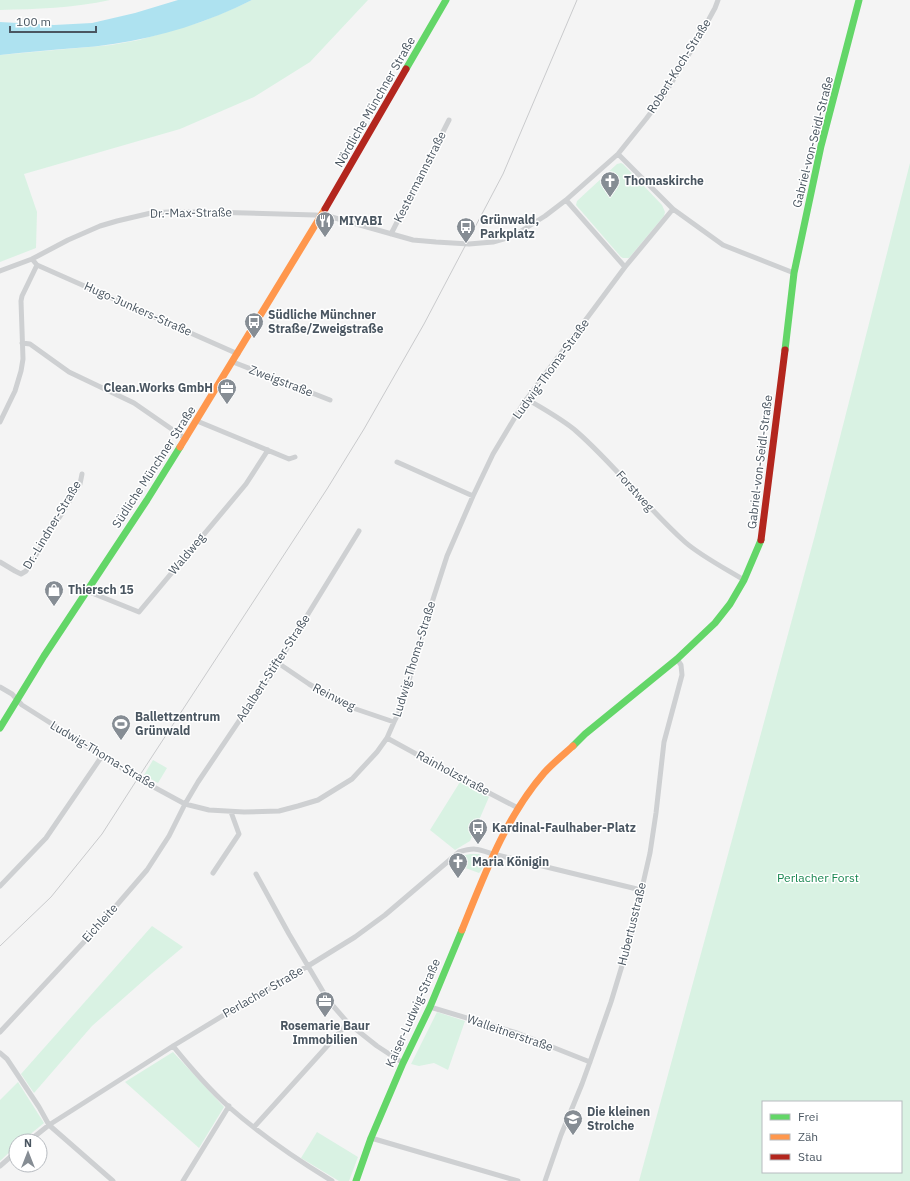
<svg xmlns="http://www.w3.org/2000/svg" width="910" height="1181" font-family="'IBM Plex Sans',sans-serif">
	<rect width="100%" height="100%" fill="#f4f4f4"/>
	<!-- green -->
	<path fill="#d9f2e3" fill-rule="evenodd" d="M0 0H110C74 8 36 9 0 10Z
		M252 0H368L310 62 254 97 180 129 24 174 37 212 36 248 0 262V55L111 45 139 40 201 22 235 8Z
		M621 163 623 164 662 205 665 212 664 216 629 258H623L621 257 576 205 577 201 617 164Z
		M910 163V1181H639L815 535ZM763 1102H901V1172H763Z
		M153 760 167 768 158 783 144 775Z
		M460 782 489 797 470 841 455 850 430 830Z
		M470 854H479L483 858C484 863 483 870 479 873L452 863 451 861 456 857Z
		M152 926 183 947 152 973 92 1026 34 1093 21 1074Z
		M437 1012 465 1021 448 1070 434 1063 419 1066 411 1064Z
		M173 1052 224 1107 199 1148 125 1082Z
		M18 1082 44 1123 22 1141H16V1146L0 1161V1100Z
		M317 1132 358 1157 349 1181H339L301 1158Z"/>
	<!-- water -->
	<path fill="#aee2f0" d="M178 0H252C208 22 161 37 113 44 101 46 88 47 76 48 51 50 25 52 0 55V22L54 25 92 23 135 13Z"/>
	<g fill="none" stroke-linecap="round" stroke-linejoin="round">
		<!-- street -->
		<path stroke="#ced0d2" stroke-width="5" d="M566 200 625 267 673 209 618 154
			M673 209 723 245 794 273
			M391 234 449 120
			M37 265 238 354
			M0 271 32 259 68 240 100 226 117 221 151 213 169 212H207L315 215 328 216 413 240 436 242 469 244 493 242 507 238 518 233 545 216 566 200 618 154 646 119 664 95 697 41 715 8 718 0
			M22 343 30 344 69 372 134 403 186 439
			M233 362 330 400
			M527 399C543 409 562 419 576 431 615 465 646 507 685 542 701 556 726 569 744 580
			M197 421 289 459 295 457
			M0 422 15 391 21 371 23 359 21 301 22 296 37 265 32 259
			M397 462 473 496
			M0 562 15 571 21 574 26 571 80 484 82 474
			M87 591 139 612 246 484 268 450
			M278 663 309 684 344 705 394 722
			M0 687 12 694 22 705 139 779 185 804 209 810 244 812 279 811 298 806 318 800 352 779 377 752 387 738 394 722 401 708 426 621 447 556 473 496 493 454 523 404 625 267
			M387 738 449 772 518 808
			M213 873 239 834 231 812
			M256 874 289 934 328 1000 348 1023 377 1046 403 1063
			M0 886 46 838 102 756
			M430 1007 517 1033 590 1062
			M0 1032 97 928 147 870 169 836 185 804 198 782 278 663 359 531
			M173 1046C190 1067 209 1089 229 1107 261 1135 296 1159 332 1181
			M0 1053 7 1059 39 1107 49 1125 113 1181
			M254 1127 348 1023
			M371 1138 518 1181
			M29 1141 49 1125 173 1046 252 998 308 966 355 937 385 915 459 852C475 847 478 849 493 854L641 890
			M0 1166 16 1152
			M183 1181 229 1106
			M545 1181 561 1135 582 1084 591 1059 611 1002 631 936 650 853 656 813 664 742 682 675 681 665 677 659"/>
		<!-- fast -->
		<path stroke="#63d668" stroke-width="7" d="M406 69 446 0
			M785 350 794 273 821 146 859 0
			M0 728 44 656 147 500 180 447
			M573 746 585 734 677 659 715 623 730 604 744 580 761 540
			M356 1181 371 1138 403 1063 430 1007 462 930"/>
		<!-- slow -->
		<path stroke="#ff974d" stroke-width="7" d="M180 447 325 209
			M462 930C484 876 505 818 544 773 553 763 563 755 573 746"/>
		<!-- jam -->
		<path stroke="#b3261e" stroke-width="7" d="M325 209 406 69
			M761 540 785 350"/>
		<!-- tram -->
		<path stroke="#c9cacc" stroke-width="1" d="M0 946 51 897 102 834 138 778 327 489 364 429 424 324 503 174 577 0"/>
	</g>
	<!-- icons -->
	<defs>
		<symbol id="church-pin" viewBox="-11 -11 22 30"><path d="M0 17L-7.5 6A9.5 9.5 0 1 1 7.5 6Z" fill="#868d94" stroke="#fff"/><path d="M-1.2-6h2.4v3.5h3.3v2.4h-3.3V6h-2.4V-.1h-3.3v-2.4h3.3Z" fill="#fff"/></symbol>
		<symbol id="restaurant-pin" viewBox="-11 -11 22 30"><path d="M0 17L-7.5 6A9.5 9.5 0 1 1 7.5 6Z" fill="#868d94" stroke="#fff"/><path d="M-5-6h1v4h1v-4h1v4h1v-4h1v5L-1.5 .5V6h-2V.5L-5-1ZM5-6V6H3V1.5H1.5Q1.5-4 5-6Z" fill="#fff"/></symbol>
		<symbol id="bus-pin" viewBox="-11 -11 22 30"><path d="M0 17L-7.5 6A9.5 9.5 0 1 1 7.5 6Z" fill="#868d94" stroke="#fff"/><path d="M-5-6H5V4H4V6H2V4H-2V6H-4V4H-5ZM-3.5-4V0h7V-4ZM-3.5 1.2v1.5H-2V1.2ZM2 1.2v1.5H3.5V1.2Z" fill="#fff"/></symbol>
		<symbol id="office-pin" viewBox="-11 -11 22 30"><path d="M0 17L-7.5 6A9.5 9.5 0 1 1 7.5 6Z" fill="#868d94" stroke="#fff"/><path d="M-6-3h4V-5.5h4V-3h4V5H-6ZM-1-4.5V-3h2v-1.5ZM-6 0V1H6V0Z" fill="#fff"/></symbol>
		<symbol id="shop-pin" viewBox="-11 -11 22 30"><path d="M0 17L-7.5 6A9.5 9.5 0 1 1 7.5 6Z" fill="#868d94" stroke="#fff"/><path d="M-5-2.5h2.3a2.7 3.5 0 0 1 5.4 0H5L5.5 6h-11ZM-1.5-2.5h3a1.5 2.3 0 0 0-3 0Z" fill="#fff"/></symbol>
		<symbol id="stadium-pin" viewBox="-11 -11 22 30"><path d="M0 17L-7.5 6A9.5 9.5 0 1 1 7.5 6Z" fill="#868d94" stroke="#fff"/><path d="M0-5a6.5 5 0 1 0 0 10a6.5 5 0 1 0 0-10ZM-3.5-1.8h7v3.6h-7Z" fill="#fff"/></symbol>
		<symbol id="school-pin" viewBox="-11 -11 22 30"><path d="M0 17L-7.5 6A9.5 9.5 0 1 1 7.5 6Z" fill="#868d94" stroke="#fff"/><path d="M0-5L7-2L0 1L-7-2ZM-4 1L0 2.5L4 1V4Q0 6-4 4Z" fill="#fff"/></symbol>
	</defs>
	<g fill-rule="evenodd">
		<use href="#church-pin" x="599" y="170" width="22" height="30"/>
		<use href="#restaurant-pin" x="314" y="210" width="22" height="30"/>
		<use href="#bus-pin" x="455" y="216" width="22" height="30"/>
		<use href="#bus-pin" x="243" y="311" width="22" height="30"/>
		<use href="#office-pin" x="216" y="377" width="22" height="30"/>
		<use href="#shop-pin" x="43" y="579" width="22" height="30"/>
		<use href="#stadium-pin" x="110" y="713" width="22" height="30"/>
		<use href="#bus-pin" x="467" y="817" width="22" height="30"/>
		<use href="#church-pin" x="447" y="851" width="22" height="30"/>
		<use href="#office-pin" x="314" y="990" width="22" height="30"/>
		<use href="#school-pin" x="562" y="1108" width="22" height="30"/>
	</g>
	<g text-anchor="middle" stroke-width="3" stroke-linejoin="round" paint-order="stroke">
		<!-- street labels -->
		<g font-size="12" fill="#4a5661" stroke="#fff">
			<text transform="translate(679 66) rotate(-58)" y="4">Robert-Koch-Straße</text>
			<text transform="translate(375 102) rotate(-60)" y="4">Nördliche Münchner Straße</text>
			<text transform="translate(813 142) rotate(-76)" y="4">Gabriel-von-Seidl-Straße</text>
			<text transform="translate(420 177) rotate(-63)" y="4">Kestermannstraße</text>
			<text transform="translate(191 213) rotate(-1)" y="4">Dr.-Max-Straße</text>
			<text transform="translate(138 309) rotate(24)" y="4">Hugo-Junkers-Straße</text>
			<text transform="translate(551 369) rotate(-54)" y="4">Ludwig-Thoma-Straße</text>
			<text transform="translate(281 381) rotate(21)" y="4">Zweigstraße</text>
			<text transform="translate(760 462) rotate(-83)" y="4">Gabriel-von-Seidl-Straße</text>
			<text transform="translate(154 467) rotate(-57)" y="4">Südliche Münchner Straße</text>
			<text transform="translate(635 491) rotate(48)" y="4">Forstweg</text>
			<text transform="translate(52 525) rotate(-59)" y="4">Dr.-Lindner-Straße</text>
			<text transform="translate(187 554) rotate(-50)" y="4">Waldweg</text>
			<text transform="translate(414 659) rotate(-73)" y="4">Ludwig-Thoma-Straße</text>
			<text transform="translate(273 668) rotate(-57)" y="4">Adalbert-Stifter-Straße</text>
			<text transform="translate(334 697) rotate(27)" y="4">Reinweg</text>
			<text transform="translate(103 755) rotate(31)" y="4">Ludwig-Thoma-Straße</text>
			<text transform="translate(453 773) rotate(28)" y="4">Rainholzstraße</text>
			<text transform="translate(100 923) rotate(-48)" y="4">Eichleite</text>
			<text transform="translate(632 924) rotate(-76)" y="4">Hubertusstraße</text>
			<text transform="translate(263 992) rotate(-30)" y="4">Perlacher Straße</text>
			<text transform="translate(413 1013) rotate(-66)" y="4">Kaiser-Ludwig-Straße</text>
			<text transform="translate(510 1033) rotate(19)" y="4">Walleitnerstraße</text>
		</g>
		<!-- poi labels -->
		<g font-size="12" font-weight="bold" fill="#4a5661" stroke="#fff" text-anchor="start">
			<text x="624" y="185">Thomaskirche</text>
			<text x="480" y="224">Grünwald,<tspan x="480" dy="14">Parkplatz</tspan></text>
			<text x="339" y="225">MIYABI</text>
			<text x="268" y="319">Südliche Münchner<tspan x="268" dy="14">Straße/Zweigstraße</tspan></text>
			<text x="213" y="392" text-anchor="end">Clean.Works GmbH</text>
			<text x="68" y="594">Thiersch 15</text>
			<text x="135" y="721">Ballettzentrum<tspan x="135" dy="14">Grünwald</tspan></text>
			<text x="492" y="832">Kardinal-Faulhaber-Platz</text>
			<text x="472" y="866">Maria Königin</text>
			<text x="325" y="1030" text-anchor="middle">Rosemarie Baur<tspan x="325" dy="14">Immobilien</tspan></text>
			<text x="587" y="1116">Die kleinen<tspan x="587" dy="14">Strolche</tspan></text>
		</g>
		<!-- park labels -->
		<g font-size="12" fill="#17864f" stroke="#fff">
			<text x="818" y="882">Perlacher Forst</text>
		</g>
	</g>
	<!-- legend -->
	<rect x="762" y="1101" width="140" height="72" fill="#ffffff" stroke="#b7bbc0"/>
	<rect x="770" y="1114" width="20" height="6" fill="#63d668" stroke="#b7bbc0"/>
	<text x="798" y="1121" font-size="12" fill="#4a5661">Frei</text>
	<rect x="770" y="1134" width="20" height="6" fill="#ff974d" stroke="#b7bbc0"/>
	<text x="798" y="1141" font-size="12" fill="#4a5661">Zäh</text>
	<rect x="770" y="1154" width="20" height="6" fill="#b3261e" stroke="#b7bbc0"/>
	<text x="798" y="1161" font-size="12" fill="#4a5661">Stau</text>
	<!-- north arrow -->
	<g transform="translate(28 1153)"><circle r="19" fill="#ffffff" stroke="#b7bbc0"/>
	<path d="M0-3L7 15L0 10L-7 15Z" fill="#868d94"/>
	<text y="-6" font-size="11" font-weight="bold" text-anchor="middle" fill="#4a5661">N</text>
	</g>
	<!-- scale -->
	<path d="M10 26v6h86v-6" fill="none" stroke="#4a5661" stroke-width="2"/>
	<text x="16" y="26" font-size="12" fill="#4a5661" stroke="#ffffff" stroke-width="3" paint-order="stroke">100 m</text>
</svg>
